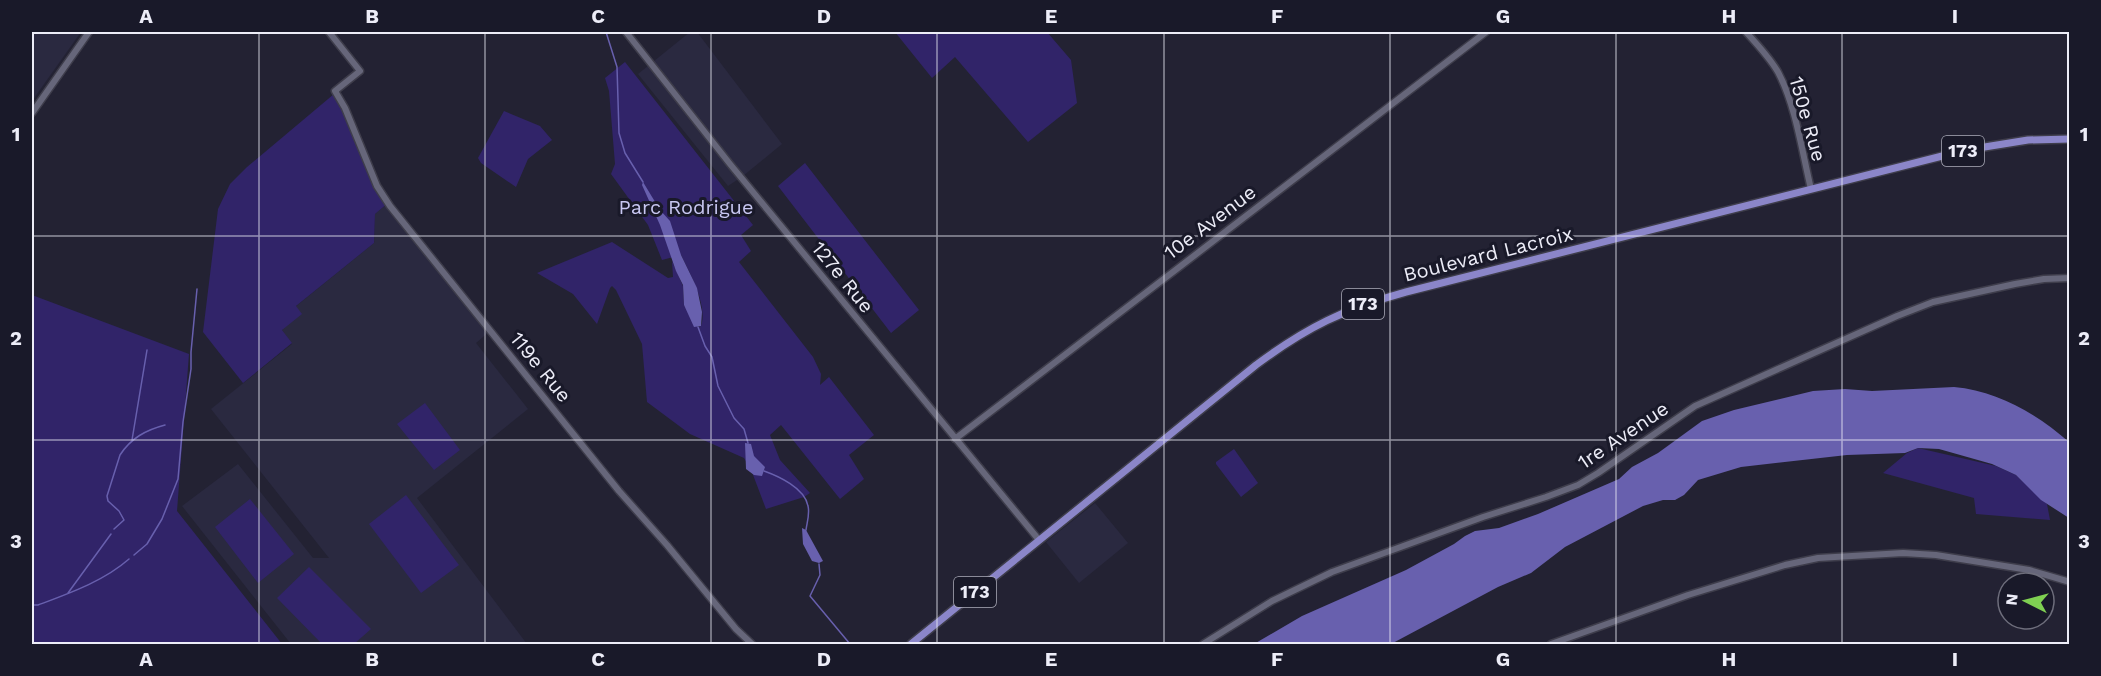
<svg xmlns="http://www.w3.org/2000/svg" width="2101" height="676" font-family="'Work Sans',sans-serif">
	<rect width="100%" height="100%" fill="#232233"/>
	<!-- built -->
	<path fill="#2a2940" d="M32 32H81L32 101Z
		M690 32H697L782 144 743 176 728 186 638 74Z
		M388 203 490 331 476 343 528 409 417 498 527 644H291L182 506 238 464 313 558H329L211 409 292 344 282 330 295 307 374 243 375 214Z
		M1095 503 1128 543 1079 583 1046 542Z"/>
	<!-- green -->
	<path fill="#312469" d="M895 32H1047L1071 60 1077 103 1028 142 955 57 932 78Z
		M625 62 753 225 741 235 751 251 739 262 813 357 821 374 820 385 829 377 874 435 849 455 864 479 840 499 781 425 770 435 780 460 810 493 804 497 766 509 747 459V463L744 458 690 434 647 402 642 344 616 290 612 286 610 288 597 324 573 294 537 273 612 242 668 278 673 277 672 261 683 286 684 305 698 327 701 326C708 305 690 274 681 255L662 260 648 225 611 174 615 164 609 91 605 78Z
		M334 94 344 109 388 203 375 214 374 243 296 306 302 314 282 330 292 343 243 383 203 332 218 209 230 184 247 167Z
		M504 111 540 126 552 140 528 159 516 187 481 163 478 158Z
		M805 163 919 310 891 333 778 186Z
		M32 295 189 354 177 511 282 644H34L32 638Z
		M425 403 460 450 434 470 397 424Z
		M1918 448 1996 466 2016 475 2047 504 2050 520 1976 514 1974 498 1883 473 1907 453Z
		M1234 449 1258 483 1241 497 1216 464V462Z
		M406 495 459 565 421 593 369 524Z
		M250 499 294 554 258 583 215 527Z
		M309 567 371 629 354 644H322L277 598Z"/>
	<!-- water -->
	<path fill="#6860ae" d="M643 182 660 210 670 221 681 255 697 288 702 312 701 326 694 327 684 305 683 285 676 271 660 225 642 185Z
		M1954 387C1998 391 2037 414 2069 442V518L2041 500 2016 475 1992 464 1939 449 1918 448 1905 453 1847 455 1741 467 1698 480 1684 495 1675 500H1663L1643 506 1565 547 1531 573 1498 587 1391 644H1254L1302 616 1406 570 1454 544 1465 536 1475 531 1499 528 1538 514 1619 479 1632 467 1658 453 1702 421 1734 410 1813 391 1845 389 1872 391Z
		M745 443 751 444 754 456 765 467 762 476 754 475 746 469Z
		M802 528 806 530 823 561 819 563 812 561 803 544Z"/>
	<g fill="none" stroke-linecap="round" stroke-linejoin="round">
		<!-- stream -->
		<path stroke="#6860ae" stroke-width="1.5" d="M606 32 617 67 619 133 625 153 643 182
			M698 327 705 346 712 357 718 386 734 418 744 429 748 443
			M132 440 147 350
			M764 471C778 476 805 488 808 506 810 514 807 522 806 530
			M114 529 124 520 119 511 108 501 107 496 120 455C131 438 146 430 165 425
			M134 555 147 544 162 519 178 479 183 422 191 369V352L197 289
			M819 564 820 575 810 596 850 644
			M68 593 111 534
			M32 605H38C70 593 104 581 129 559"/>
		<defs>
			<path id="secondary" d="M329 32 360 71 335 91 345 108 377 186 390 206 619 491 667 545 736 629 752 644
				M626 32 730 164 1039 540
				M1746 32C1757 44 1770 58 1778 72 1796 106 1802 152 1811 189
				M32 113 89 32
				M955 439 1486 32
				M1203 644 1272 601 1332 572 1483 517 1546 497 1578 485 1598 473 1695 406 1897 316 1933 302 2015 284 2044 279 2070 278
				M1551 644 1688 595 1785 565 1818 558 1903 553 1936 555 2029 570 2070 582"/>
			<path id="primary" d="M911 644 1256 365C1307 327 1344 309 1406 292L1966 150 2028 140 2070 139"/>
		</defs>
		<!-- secondary casing -->
		<use href="#secondary" stroke="#3e3d4b" stroke-width="9"/>
		<!-- primary casing -->
		<use href="#primary" stroke="#3e3d4b" stroke-width="10"/>
		<!-- secondary -->
		<use href="#secondary" stroke="#66667a" stroke-width="6"/>
		<!-- primary -->
		<use href="#primary" stroke="#8b86c9" stroke-width="7"/>
	</g>
	<!-- grid -->
	<path fill="none" stroke="#ededf8" stroke-width="1.5" stroke-opacity="0.55" d="M259 32V644M485 32V644M711 32V644M937 32V644M1164 32V644M1390 32V644M1616 32V644M1842 32V644M32 236H2070M32 440H2070"/>
	<g text-anchor="middle" stroke-width="6" stroke-linejoin="round" paint-order="stroke">
		<!-- shield labels -->
		<g fill="#191929" stroke="#adadba" stroke-width="1.5">
			<rect x="1942" y="136" width="42" height="30" rx="4.5"/>
			<rect x="1342" y="289" width="42" height="30" rx="4.5"/>
			<rect x="954" y="577" width="42" height="30" rx="4.5"/>
		</g>
		<g font-size="18" font-weight="bold" fill="#ededf8">
			<text x="1963" y="157">173</text>
			<text x="1363" y="310">173</text>
			<text x="975" y="598">173</text>
		</g>
		<!-- street labels -->
		<g font-size="20" fill="#ededf8" stroke="#191929">
			<text transform="translate(1808 119) rotate(74)" y="7">150e Rue</text>
			<text transform="translate(1210 222) rotate(-37)" y="7">10e Avenue</text>
			<text transform="translate(1488 254) rotate(-14)" y="7">Boulevard Lacroix</text>
			<text transform="translate(843 277) rotate(51)" y="7">127e Rue</text>
			<text transform="translate(541 367) rotate(51)" y="7">119e Rue</text>
			<text transform="translate(1623 435) rotate(-34)" y="7">1re Avenue</text>
		</g>
		<!-- park labels -->
		<g font-size="20" fill="#c8c7f2" stroke="#191929">
			<text x="686" y="214">Parc Rodrigue</text>
		</g>
	</g>
	<!-- border -->
	<rect width="2101" height="676" fill="none" stroke="#191929" stroke-width="66"/>
	<!-- north arrow -->
	<g transform="translate(2026 601) rotate(276)"><circle r="28" fill="#191929" stroke="#6e6e7c" stroke-width="1.5"/>
	<path d="M0-4.5L10 22L0 15L-10 22Z" fill="#7fd052"/>
	<text y="-9" font-size="16" font-weight="bold" text-anchor="middle" fill="#ededf8">N</text>
	</g>
	<rect x="33" y="33" width="2035" height="610" fill="none" stroke="#ededf8" stroke-width="2"/>
	<g font-size="20" text-anchor="middle" font-weight="bold" fill="#ededf8">
		<text x="146" y="23">A</text>
		<text x="372" y="23">B</text>
		<text x="598" y="23">C</text>
		<text x="824" y="23">D</text>
		<text x="1051" y="23">E</text>
		<text x="1277" y="23">F</text>
		<text x="1503" y="23">G</text>
		<text x="1729" y="23">H</text>
		<text x="1955" y="23">I</text>
		<text x="16" y="141">1</text>
		<text x="2084" y="141">1</text>
		<text x="16" y="345">2</text>
		<text x="2084" y="345">2</text>
		<text x="16" y="548">3</text>
		<text x="2084" y="548">3</text>
		<text x="146" y="666">A</text>
		<text x="372" y="666">B</text>
		<text x="598" y="666">C</text>
		<text x="824" y="666">D</text>
		<text x="1051" y="666">E</text>
		<text x="1277" y="666">F</text>
		<text x="1503" y="666">G</text>
		<text x="1729" y="666">H</text>
		<text x="1955" y="666">I</text>
	</g>
</svg>
